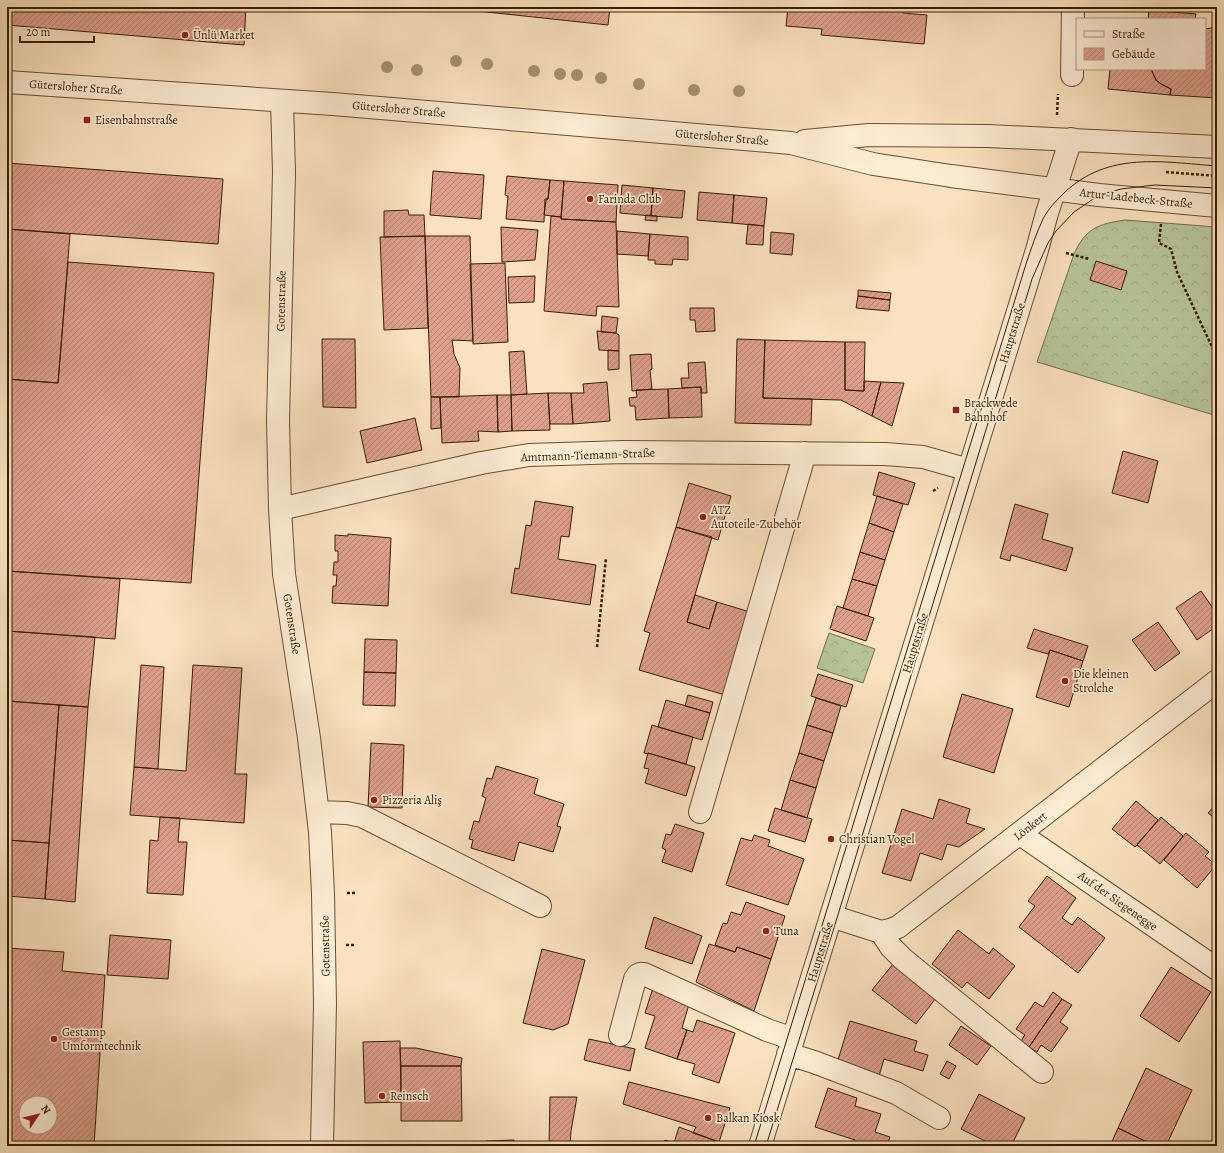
<svg xmlns="http://www.w3.org/2000/svg" width="1224" height="1153" font-family="Alegreya,serif">
	<defs>
		<pattern id="forest-crowns" width="20" height="18" patternUnits="userSpaceOnUse"><rect width="20" height="18" fill="#b6c496"/><path d="M2 6a3 3 0 1 1 6 0M12 15a3 3 0 1 1 6 0" fill="none" stroke="#9da880"/></pattern>
		<pattern id="building-hatch" width="6" height="6" patternUnits="userSpaceOnUse"><rect width="6" height="6" fill="#de9f8b"/><path d="M-1 1l2-2M0 6l6-6M5 7l2-2" fill="none" stroke="#b5816f"/></pattern>
	</defs>
	<rect width="100%" height="100%" fill="#f9e2bd"/>
	<filter id="stains"><feTurbulence type="fractalNoise" baseFrequency=".005" numOctaves="4"/><feColorMatrix values="0 0 0 0 .2 0 0 0 0 .09 0 0 0 0 .02 0 0 0 .5 -.17"/></filter>
	<radialGradient id="worn" r=".72"><stop offset=".6" stop-color="#630" stop-opacity="0"/><stop offset="1" stop-color="#630" stop-opacity=".3"/></radialGradient>
	<!-- forest -->
	<path fill="url(#forest-crowns)" stroke="#76714c" d="M1125 220 1217 227V416L1037 362 1074 254C1086 228 1098 224 1125 220Z
		M829 633 875 649 863 683 817 668Z"/>
	<!-- building -->
	<path fill="url(#building-hatch)" stroke="#371e02" fill-rule="evenodd" d="M7 7H246L244 45 7 25Z
		M459 7H610L608 25 459 9Z
		M788 7H904L903 13 927 15 924 44 821 35 822 29 786 26Z
		M1149 10 1196 14 1195 19H1148Z
		M1217 27V98L1170 95 1171 89 1161 84 1156 80 1151 69H1205V29Z
		M1110 69H1151L1156 80 1161 84 1171 89 1170 95 1108 89Z
		M7 163 223 179 218 244 7 229Z
		M433 171 484 175 481 219 430 215Z
		M507 176 550 180 548 199H545L544 222 506 219 508 196 505 195Z
		M550 180 564 181 561 217 544 215 546 200 548 199Z
		M564 181 618 185 616 222 561 219Z
		M622 185 653 188 651 216 620 213Z
		M653 188 685 191 682 218 651 216Z
		M699 192 734 195 732 223 697 220Z
		M734 195 767 198 764 226 732 223Z
		M408 210 409 215H424L425 236 384 237V211Z
		M646 215 657 216V221L645 220Z
		M551 216 561 217V219L616 222 619 307 597 306 596 316 544 311Z
		M748 224 764 226 763 245 746 244Z
		M501 227 538 230 535 260 502 262Z
		M7 229 70 234 58 383 7 379Z
		M617 231 650 234 648 256 617 254Z
		M771 232 794 234 792 255 770 253Z
		M650 234 688 237V260L673 259 672 265 655 264V260H648Z
		M425 236H470L473 341 452 340 454 354 460 368 459 397H431Z
		M425 236 428 328 384 330 380 237Z
		M1096 261 1127 271 1121 290 1090 280Z
		M68 262 214 273 191 583 7 571V379L58 383Z
		M505 263 508 342 473 344 470 264Z
		M535 276 534 302 509 303 508 277Z
		M858 290 891 293 890 300 858 296Z
		M858 296 890 300 889 311 856 308Z
		M690 308H714L715 331 696 332 695 320H690Z
		M602 316 618 318 616 333 601 332Z
		M597 331 616 333 619 335V351L599 350Z
		M322 339H355L356 408 323 407Z
		M737 339 765 340 763 398 812 399 811 425 735 423Z
		M765 340 845 342V390L864 391V381L881 382 872 416 841 400 763 398Z
		M845 342H865L864 391 845 390Z
		M608 350 619 351V369L608 370Z
		M524 351 527 394 511 395 509 352Z
		M651 354 652 369 650 370 652 389 632 391 630 355Z
		M705 362 707 393H701V387L682 388 681 378H689L688 363Z
		M607 382 610 421 573 424 571 393H584L583 384Z
		M881 382 904 383 892 426 872 416Z
		M701 387 702 417 669 418 668 389Z
		M668 389 669 418 636 420 635 406H630L629 398 637 397 636 390Z
		M548 393H571L573 424H550Z
		M548 393 550 430 512 431 511 395Z
		M497 395H511L512 431 498 432Z
		M497 395 498 432 478 431 479 441 442 443 440 397Z
		M431 397H440L441 428 431 429Z
		M415 418 422 450 367 463 360 431Z
		M1123 451 1158 461 1148 503 1112 493Z
		M879 472 915 483 908 505 873 495Z
		M689 483 731 496 718 540 676 527Z
		M877 496 903 504 894 532 869 523Z
		M535 501 573 507 569 537 561 536 558 559 596 565 590 605 511 593 515 568 519 569 526 525 531 526Z
		M1015 504 1048 514 1042 539 1073 548 1066 571 1011 555 1010 561 1000 558Z
		M869 523 894 532 885 560 860 552Z
		M676 527 712 537 687 622 709 629 717 602 750 612 725 695 639 670 650 633 644 631Z
		M348 534 391 538 388 606 332 603 333 586H336L337 575H333L334 562H338V551H335V535L348 536Z
		M860 552 885 560 877 586 852 579Z
		M7 571 120 579 115 639 7 631Z
		M852 579 877 586 868 616 843 608Z
		M1201 591 1217 614V626L1197 640 1176 608Z
		M695 595 717 602 709 629 687 622Z
		M837 606 874 618 866 641 830 629Z
		M1158 622 1180 653 1155 671 1132 640Z
		M1034 629 1088 646 1083 661 1050 650 1048 654 1027 648Z
		M7 631 95 637 88 707 7 701Z
		M365 639 397 640 396 673 364 672Z
		M1050 650 1083 661 1069 707 1036 697Z
		M141 665 164 667 158 769 134 767Z
		M193 665 242 668 235 774H247L244 823 130 815 134 767 186 771Z
		M364 672 396 673 395 706 363 705Z
		M818 674 853 685 846 707 811 696Z
		M962 694 1013 709 994 773 943 757Z
		M688 695 713 702 710 713 685 706Z
		M816 698 841 706 833 733 807 725Z
		M666 700 710 713 702 740 658 727Z
		M7 701 59 705 49 843 7 840Z
		M59 705 88 707 75 902 45 899Z
		M652 725 693 737 686 764 648 753V754L644 753Z
		M807 725 833 733 824 761 799 753Z
		M371 743 404 745 402 808 368 807Z
		M648 753 695 767 686 796 645 783 649 769 644 768Z
		M799 753 824 761 816 788 790 780Z
		M496 766 538 779 534 794 564 804 557 826 561 827 553 852 519 842 514 861 471 848 473 840 469 839 474 821 479 822 486 798 482 796 487 778 492 779Z
		M790 780 816 788 807 818 781 810Z
		M939 799 970 809 966 823 985 829 959 847 947 844 942 860 920 853 911 881 882 873 902 809 933 819Z
		M1136 801 1158 820 1135 847 1112 829Z
		M1217 803V820L1208 813Z
		M775 808 812 819 805 842 768 831Z
		M160 817 180 818 178 842H187L183 895 147 893 150 840 158 841Z
		M1161 817 1183 836 1160 864 1137 845Z
		M675 824 704 833 692 872 662 862 666 850 662 848 666 834 671 835Z
		M1186 833 1209 852 1205 856 1216 865 1197 888 1164 860Z
		M754 835 770 840 768 846 804 859 788 905 726 885 741 838 752 841Z
		M7 840 49 843 45 899 7 896Z
		M1047 876 1076 898 1062 918 1072 925 1078 917 1105 938 1078 973 1019 927 1035 906 1028 901Z
		M746 902 785 916 771 959 737 947 735 952 715 945 723 923 727 924 731 912 741 915Z
		M654 917 702 936 692 964 645 948Z
		M958 930 989 954 993 948 1015 966 989 999 967 982 962 988 932 964Z
		M110 935 171 940 168 979 107 975Z
		M709 944 735 952 737 947 771 959 754 1011 696 982Z
		M7 948 64 952 62 971 105 975 94 1146H7ZM26 1103H50V1127H26Z
		M542 949 585 960 568 1024 553 1030 523 1023Z
		M893 964 936 998 916 1024 872 990Z
		M1171 967 1211 992 1179 1042 1140 1016Z
		M653 988 690 1001 682 1028 687 1030 677 1059 645 1048 655 1016 645 1013Z
		M1053 992 1062 999 1029 1047 1021 1041 1025 1035 1016 1029 1035 1002 1043 1007Z
		M1062 999 1072 1005 1060 1022 1068 1028 1051 1052 1041 1045 1037 1052 1029 1047Z
		M697 1020 735 1033 719 1083 692 1074 695 1064 677 1059 687 1030 693 1032Z
		M850 1021 917 1041 914 1051 928 1055 923 1071 884 1059 879 1076 837 1063Z
		M961 1026 991 1046 977 1065 949 1045Z
		M589 1039 635 1049 630 1071 584 1060Z
		M400 1041 401 1102 365 1103 363 1042Z
		M400 1048H416L462 1058 461 1066H401Z
		M947 1061 956 1066 949 1079 940 1074Z
		M401 1066H461L462 1121H401Z
		M1146 1068 1192 1090 1166 1146H1155L1118 1128Z
		M629 1082 730 1108 719 1142 693 1133 696 1127 623 1104Z
		M828 1088 857 1098 855 1106 881 1114 875 1132 890 1137 887 1146H854L853 1145 855 1140 815 1127Z
		M979 1094 1025 1118 1011 1146H995L961 1129Z
		M550 1097H577L571 1131 570 1146H549Z
		M679 1127 719 1142 718 1146H663L665 1140 674 1143Z
		M1118 1128 1155 1146H1110Z
		M514 1140V1146H486V1141Z"/>
	<g fill="none" stroke-linecap="round" stroke-linejoin="round">
		<defs>
			<path id="minor" d="M1072 75 1073 7
				M7 82 333 104 791 143 873 164 951 176 1099 195 1217 206
				M282 101 284 172 278 421 280 509 284 574 309 738 320 832 323 894 325 1004 322 1146
				M805 141 869 135 988 136 1217 147
				M280 509 481 463 529 455 623 452 885 454 923 457 969 470
				M318 812 347 813 362 816 540 906
				M700 812 805 453
				M1020 834 1217 969
				M831 916 881 932 890 930 898 927 1217 681
				M881 932 891 947 903 959 1042 1072
				M620 1035 635 979C637 975 639 973 644 974L767 1030 793 1039
				M788 1054 814 1062 896 1093 939 1118
				M760 1146 1037 250 1047 213 1071 139"/>
		</defs>
		<!-- minor casing -->
		<use href="#minor" stroke="#684f31" stroke-width="24"/>
		<!-- path -->
		<path stroke="#371e02" stroke-width="2.5" stroke-dasharray="3 2" stroke-linecap="butt" d="M1057 115 1058 94
			M1166 172 1217 176
			M1161 224 1159 243 1171 249 1177 272 1213 349 1217 352
			M1066 253 1089 259
			M933 491 938 488
			M597 647 606 558
			M347 893H355
			M346 945H356"/>
		<!-- minor -->
		<use href="#minor" stroke="#fbecd4" stroke-width="22"/>
		<!-- tram -->
		<path stroke="#371e02" stroke-width="1" d="M754 1146 1026 264C1031 249 1036 234 1043 219 1048 209 1056 201 1064 193 1108 151 1162 162 1217 166
			M766 1146 837 918 1032 279 1048 243 1056 231 1074 212 1099 195 1121 189 1155 185 1217 188"/>
	</g>
	<!-- trees -->
	<g fill="#a3926e">
		<circle cx="456" cy="61" r="6"/>
		<circle cx="487" cy="64" r="6"/>
		<circle cx="387" cy="67" r="6"/>
		<circle cx="417" cy="70" r="6"/>
		<circle cx="534" cy="71" r="6"/>
		<circle cx="560" cy="74" r="6"/>
		<circle cx="577" cy="75" r="6"/>
		<circle cx="601" cy="78" r="6"/>
		<circle cx="639" cy="84" r="6"/>
		<circle cx="694" cy="90" r="6"/>
		<circle cx="739" cy="91" r="6"/>
	</g>
	<!-- markers -->
	<g fill="#8f2418" stroke="#fbecd4" stroke-width="1.5">
		<circle cx="185" cy="35" r="4"/>
		<rect x="83" y="116" width="8" height="8" rx="2"/>
		<circle cx="590" cy="199" r="4"/>
		<rect x="952" y="406" width="8" height="8" rx="2"/>
		<circle cx="703" cy="517" r="4"/>
		<circle cx="1065" cy="681" r="4"/>
		<circle cx="374" cy="800" r="4"/>
		<circle cx="831" cy="839" r="4"/>
		<circle cx="766" cy="931" r="4"/>
		<circle cx="54" cy="1039" r="4"/>
		<circle cx="382" cy="1096" r="4"/>
		<circle cx="708" cy="1118" r="4"/>
	</g>
	<g text-anchor="middle" stroke-width="3.5" stroke-linejoin="round" paint-order="stroke">
		<!-- poi labels -->
		<g font-size="12" fill="#371e02" stroke="#fbecd4" text-anchor="start">
			<text x="193" y="39">Ünlü Market</text>
			<text x="95" y="124">Eisenbahnstraße</text>
			<text x="598" y="203">Farinda Club</text>
			<text x="964" y="407">Brackwede<tspan x="964" dy="14">Bahnhof</tspan></text>
			<text x="711" y="514">ATZ<tspan x="711" dy="14">Autoteile-Zubehör</tspan></text>
			<text x="1073" y="678">Die kleinen<tspan x="1073" dy="14">Strolche</tspan></text>
			<text x="382" y="804">Pizzeria Aliş</text>
			<text x="839" y="843">Christian Vogel</text>
			<text x="774" y="935">Tuna</text>
			<text x="62" y="1036">Gestamp<tspan x="62" dy="14">Umformtechnik</tspan></text>
			<text x="390" y="1100">Reinsch</text>
			<text x="716" y="1122">Balkan Kiosk</text>
		</g>
		<!-- street labels -->
		<g font-size="12" fill="#371e02" stroke="#fbecd4">
			<text transform="translate(76 87) rotate(4)" y="4">Gütersloher Straße</text>
			<text transform="translate(399 109) rotate(5)" y="4">Gütersloher Straße</text>
			<text transform="translate(722 137) rotate(5)" y="4">Gütersloher Straße</text>
			<text transform="translate(1136 198) rotate(6)" y="4">Artur-Ladebeck-Straße</text>
			<text transform="translate(281 301) rotate(-89)" y="4">Gotenstraße</text>
			<text transform="translate(1012 333) rotate(-73)" y="4">Hauptstraße</text>
			<text transform="translate(588 455) rotate(-2)" y="4">Amtmann-Tiemann-Straße</text>
			<text transform="translate(292 624) rotate(81)" y="4">Gotenstraße</text>
			<text transform="translate(915 643) rotate(-73)" y="4">Hauptstraße</text>
			<text transform="translate(1030 826) rotate(-38)" y="4">Lönkert</text>
			<text transform="translate(1118 901) rotate(35)" y="4">Auf der Siegenegge</text>
			<text transform="translate(325 946) rotate(-91)" y="4">Gotenstraße</text>
			<text transform="translate(820 952) rotate(-73)" y="4">Hauptstraße</text>
		</g>
	</g>
	<!-- margin -->
	<rect width="1224" height="1153" fill="none" stroke="#f9e2bd" stroke-width="24"/>
	<rect x="8" y="8" width="1208" height="1137" fill="none" stroke="#371e02" stroke-width="2"/>
	<rect x="12" y="12" width="1200" height="1129" fill="none" stroke="#371e02"/>
	<!-- legend -->
	<rect x="1076" y="18" width="130" height="52" fill="#fbecd4" stroke="#ad9a80"/>
	<rect x="1084" y="31" width="20" height="6" fill="#fbecd4" stroke="#ad9a80"/>
	<text x="1112" y="38" font-size="12" fill="#371e02">Straße</text>
	<rect x="1084" y="48" width="20" height="12" fill="url(#building-hatch)" stroke="#ad9a80"/>
	<text x="1112" y="58" font-size="12" fill="#371e02">Gebäude</text>
	<!-- north arrow -->
	<g transform="translate(38 1115) rotate(55)"><circle r="19" fill="#fbecd4" stroke="#ad9a80"/>
	<path d="M0-3L7 15L0 10L-7 15Z" fill="#8f2418"/>
	<text y="-6" font-size="11" font-weight="bold" text-anchor="middle" fill="#371e02">N</text>
	</g>
	<!-- scale -->
	<path d="M20 36v6h74v-6" fill="none" stroke="#371e02" stroke-width="2"/>
	<text x="26" y="36" font-size="12" fill="#371e02" stroke="#fbecd4" stroke-width="3" paint-order="stroke">20 m</text>
	<rect width="100%" height="100%" filter="url(#stains)"/>
	<rect width="100%" height="100%" fill="url(#worn)"/>
</svg>
